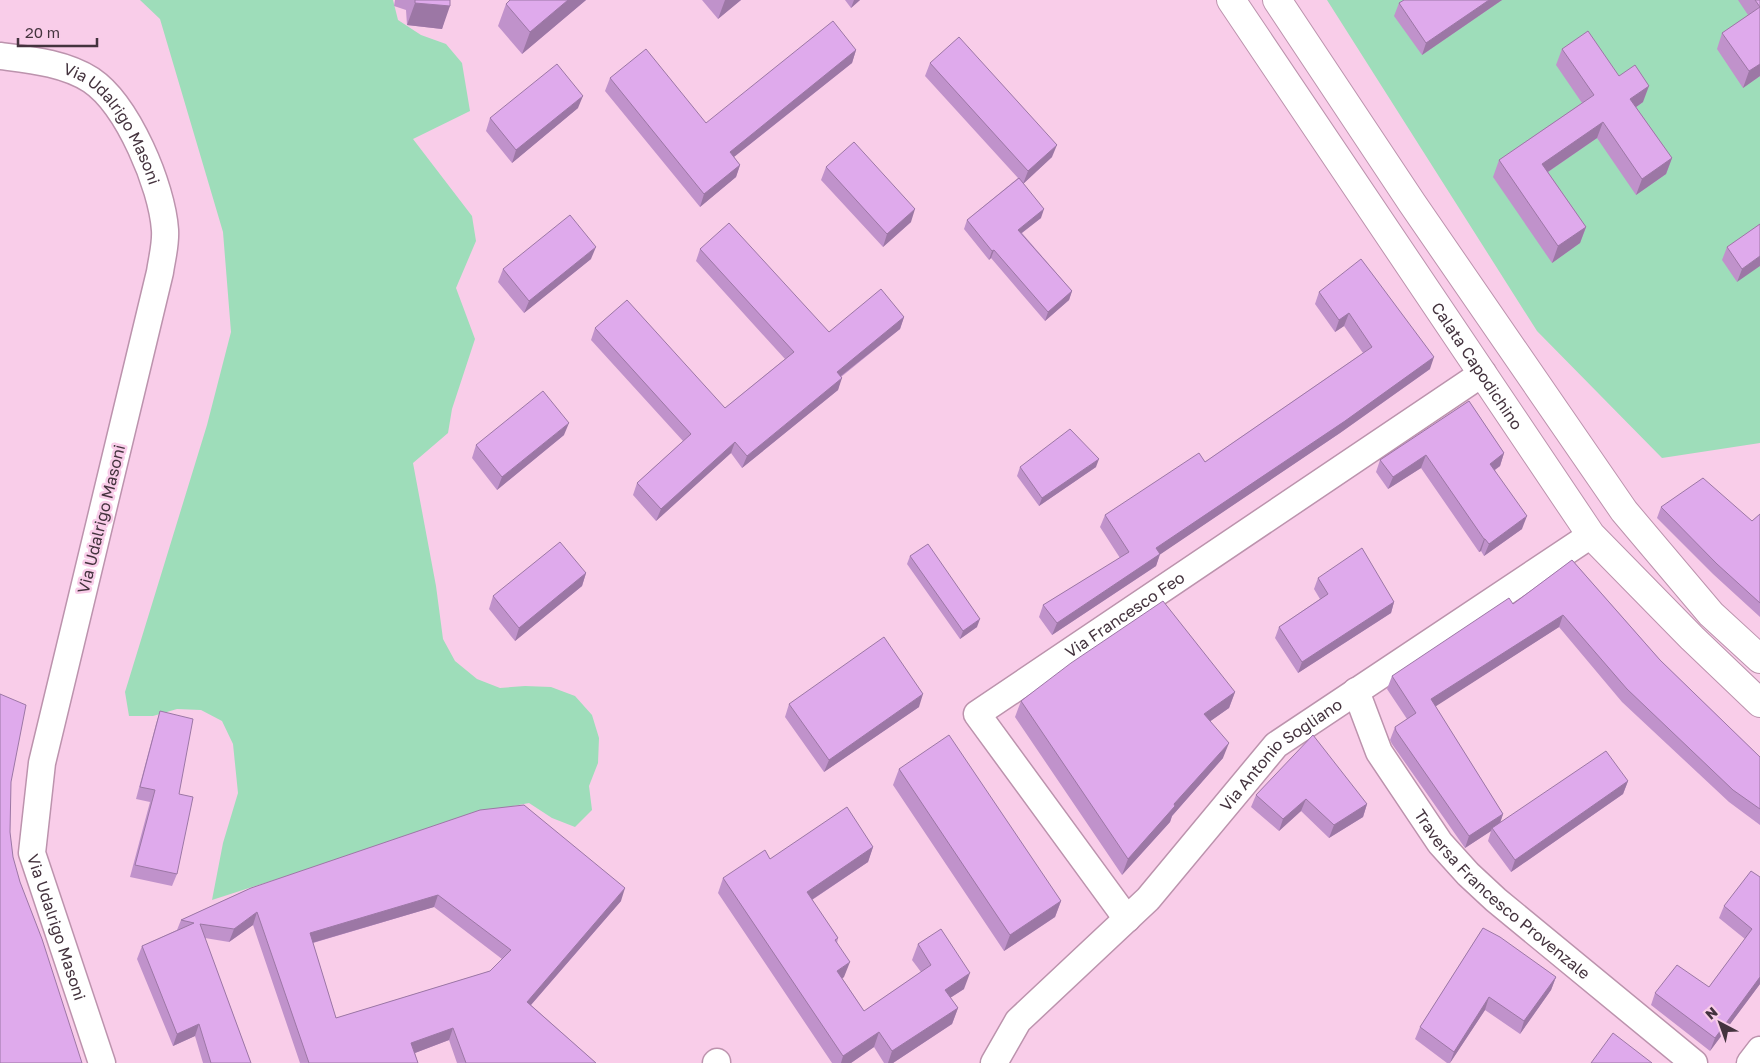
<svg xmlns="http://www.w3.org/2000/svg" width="1760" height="1063" font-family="'Golos Text',sans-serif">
	<rect width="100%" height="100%" fill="#f9cde9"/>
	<!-- green -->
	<path fill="#9eddba" d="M140 0H393L398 20 421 35 446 44 462 63 470 111 413 139 472 216 476 241 456 288 475 339 452 409 448 433 413 463 436 586 443 639 455 661 477 679 500 688 525 686 551 687 575 696 592 715 599 738 598 763 589 786 592 810 575 827 552 818 529 803 488 811 212 900 223 843 238 793 233 744 222 721 201 710 177 709 153 716H129L125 692 207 425 231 332 223 232 160 19Z
		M1327 0H1760V443L1662 458 1537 331Z"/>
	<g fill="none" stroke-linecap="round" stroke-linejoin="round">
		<defs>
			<g id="minor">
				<path id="s1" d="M0 56C31 60 64 63 91 80 128 105 162 186 165 230 166 244 162 258 160 272L42 763 32 853 102 1063"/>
				<path id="s2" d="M1356 691 1379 752 1440 843 1468 874 1496 900 1694 1063"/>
				<path id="s3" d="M1127 919 977 714 1483 373"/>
				<path d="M716 1063 717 1062"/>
				<path id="s4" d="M994 1063 1018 1021 1148 899 1276 745 1591 535"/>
				<path d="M1750 1063 1760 1050"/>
			</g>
			<g id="major">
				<path id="s5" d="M1231 0 1591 535 1692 638 1760 703"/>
				<path d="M1277 0 1412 203 1624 511 1711 614 1760 659"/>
			</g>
		</defs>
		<!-- minor casing -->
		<use href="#minor" stroke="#bc93ad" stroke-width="29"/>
		<!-- major casing -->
		<use href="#major" stroke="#bc93ad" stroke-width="30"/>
		<!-- minor -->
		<use href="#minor" stroke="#fff" stroke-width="26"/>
		<!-- major -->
		<use href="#major" stroke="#fff" stroke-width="28"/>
	</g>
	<!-- wall -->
	<path fill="#c092cb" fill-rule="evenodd" d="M395 0H450L442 29 407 25 406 10 394 6Z
		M510 0H586L522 54 498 26 506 4Z
		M702 0H741L718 19Z
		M845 0H860L851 8Z
		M1404 0H1502L1422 55 1394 16 1399 3Z
		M1738 0H1760V76L1743 88 1717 49 1722 33 1748 15Z
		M1562 49 1619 76 1643 102 1636 107 1672 158 1666 174 1636 195 1597 138 1548 172 1586 227 1580 243 1552 263 1493 177 1499 160 1582 103 1556 65Z
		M856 50 852 63 734 157 740 165 736 177 700 207 605 91 610 78 706 123Z
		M930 63 1052 157 1023 184 1041 218 1022 233 1072 291 1069 300 1045 321 991 258 989 260 964 229 967 220 1018 178 925 76Z
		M578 108 512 163 486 131 490 118Z
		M826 167 911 222 883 247 821 180Z
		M1760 224 1737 282 1722 260 1727 247Z
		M700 249 829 332 904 317 900 329 841 377 838 390 742 468 731 453 656 521 633 495 637 483 683 441 591 340 595 328 725 408 785 359 696 261Z
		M591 259 524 313 498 282 503 269Z
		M1319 292 1430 369 1340 433 1160 554 1156 566 1052 635 1039 617 1043 605 1120 558 1100 527 1105 515 1205 462 1363 353 1344 326 1335 332 1315 304Z
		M1469 401 1504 453 1500 466 1495 470 1522 529 1484 556 1481 551 1479 552 1421 468 1388 489 1376 472 1380 460Z
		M564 435 497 490 472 458 476 445Z
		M1020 467H1096L1039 506 1017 476Z
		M1661 507 1752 521 1760 514V617L1713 574 1657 518Z
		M910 556 977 627 960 639 907 564Z
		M1572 560 1660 660 1760 757V825L1729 802 1622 702 1559 627 1435 706 1503 814 1500 823 1628 781 1623 794 1511 872 1488 841 1491 831 1465 848 1392 744 1390 740 1395 727 1407 719 1387 689 1392 676 1513 604Z
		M586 573 582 586 515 641 489 609 493 596Z
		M1318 578 1394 602 1391 613 1298 673 1275 638 1279 627 1320 599 1314 589Z
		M1235 692 1229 708 1210 721 1223 758 1172 816 1170 822 1122 875 1015 717 1021 701Z
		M789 704 919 707 824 772 785 717Z
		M160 711 179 794 177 874 172 886 130 877 150 802 136 799 156 724Z
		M899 769 1061 901 1055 917 1004 951 893 785Z
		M1256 795 1367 804 1363 817 1329 838 1301 811 1279 831 1251 807Z
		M873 847 868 862 812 900 838 938 837 943 844 977 842 978 864 1011 921 972 912 960 918 944 964 989 950 998 958 1008 952 1024 893 1063H884L874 1047 851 1063H832L718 893 723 878 770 859Z
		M1760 877V984L1710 1051 1651 1005 1655 993 1709 987 1745 939 1719 918 1724 906Z
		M251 888 621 901 531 1005 596 1063H457L449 1040 415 1053 418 1063H300L253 925 229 942 205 938 251 1063H203L195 1036 173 1046 137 959 142 946 177 930 181 920ZM434 907 502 959 490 971 336 1018 313 943Z
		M1483 928 1556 977 1551 990 1520 1034 1485 1010 1450 1063H1447L1415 1039 1420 1027Z"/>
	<!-- shaded-wall -->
	<path fill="#9c77a5" d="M568 0H586L522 54 530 32Z
		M725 0H741L718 19Z
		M854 0H860L851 8Z
		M1489 0H1502L1422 55 1426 43Z
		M415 3 450 6 442 29 407 25Z
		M856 50 852 63 725 164 730 152Z
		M1760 64V76L1743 88 1749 71Z
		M1649 86 1643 102 1625 115 1630 99Z
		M583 96 578 108 512 163 516 150Z
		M1603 122 1597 138 1536 180 1542 164Z
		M1057 145 1052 157 1023 184 1028 171Z
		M1672 158 1666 174 1636 195 1642 179Z
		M740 165 736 177 700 207 704 194Z
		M915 209 911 222 883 247 887 234Z
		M1044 209 1041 218 1015 238 1018 230Z
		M1586 227 1580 243 1552 263 1558 246Z
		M596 247 591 259 524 313 529 301Z
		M994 250 991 258 989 260 992 251Z
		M1760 256V266L1737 282 1742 269Z
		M1072 291 1069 300 1045 321 1048 312Z
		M1349 313 1344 326 1335 332 1339 320Z
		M904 317 900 329 832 383 837 372Z
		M1434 357 1430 369 1340 433 1152 560 1156 548Z
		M842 378 838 390 742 468 747 456Z
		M569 423 564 435 497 490 502 477Z
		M735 442 731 453 656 521 661 509Z
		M1504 453 1500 466 1486 476 1490 464Z
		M1426 455 1421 468 1388 489 1393 477Z
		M1099 459 1096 467 1039 506 1042 498Z
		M1527 516 1522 529 1484 556 1489 544Z
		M1484 539H1485L1481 551 1479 552Z
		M1160 554 1156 566 1052 635 1057 623Z
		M586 573 582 586 515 641 519 628Z
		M1394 602 1391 613 1298 673 1302 662Z
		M1563 615 1559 627 1427 712 1431 699Z
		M980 619 977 627 960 639 963 631Z
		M1235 692 1229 708 1198 730 1204 714Z
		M923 694 919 707 824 772 829 760Z
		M1229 743 1223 758 1172 816 1170 822 1122 875 1128 859 1174 804Z
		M1628 781 1623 794 1511 872 1515 860Z
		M1306 799 1301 811 1279 831 1283 819Z
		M1367 804 1363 817 1329 838 1334 825Z
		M1503 814 1499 826 1492 828 1491 831 1465 848 1469 836Z
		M873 847 868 862 801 907 807 892Z
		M625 888 621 901 523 1014 527 1002Z
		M438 895 434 907 305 945 310 933Z
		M1061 901 1055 917 1004 951 1010 935Z
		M257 912 253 925 229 942 234 929Z
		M850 962 844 977 831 986 837 971Z
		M970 973 964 989 939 1005 945 990Z
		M1556 977 1551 990 1520 1034 1524 1021Z
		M1760 977V984L1710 1051 1715 1038Z
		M1489 997 1485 1010 1450 1063 1454 1052Z
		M958 1008 952 1024 893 1063H888L892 1051Z
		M199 1024 195 1036 173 1046 177 1034Z
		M453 1028 449 1040 407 1056 411 1043Z
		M879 1032 874 1047 851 1063H841L843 1056Z"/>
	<!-- building -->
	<path fill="#dfaaec" stroke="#9c77a5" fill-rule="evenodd" d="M415 0H450V6L415 3Z
		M510 0H568L530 32 506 4Z
		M1404 0H1489L1426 43 1399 3Z
		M1755 0H1760V7Z
		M1760 7V64L1749 71 1722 33Z
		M833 21 856 50 730 152 740 165 704 194 610 78 646 49 706 123Z
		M1588 31 1619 76 1635 65 1649 86 1630 99 1672 158 1642 179 1603 122 1542 164 1586 227 1558 246 1499 160 1594 95 1562 49Z
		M959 37 1057 145 1028 171 930 63Z
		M557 64 583 96 516 150 490 118Z
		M854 142 915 209 887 234 826 167Z
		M1019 178 1044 209 1018 230 1072 291 1048 312 994 250 992 251 967 220Z
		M570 215 596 247 529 301 503 269Z
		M729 223 829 332 881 289 904 317 837 372 842 378 747 456 735 442 661 509 637 483 691 434 595 328 627 300 725 408 794 352 700 249Z
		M1760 224V256L1742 269 1727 247Z
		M1361 259 1434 357 1345 421 1156 548 1160 554 1057 623 1043 605 1129 552 1105 515 1199 453 1205 462 1372 347 1349 313 1339 320 1319 292Z
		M543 391 569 423 502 477 476 445Z
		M1469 401 1504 453 1490 464 1527 516 1489 544 1485 539H1484L1426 455 1393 477 1380 460Z
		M1070 429 1099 459 1042 498 1020 467Z
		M1703 478 1752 521 1760 514V603L1717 564 1661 507Z
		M560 542 586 573 519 628 493 596Z
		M928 544 980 619 963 631 910 556Z
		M1362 548 1394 602 1302 662 1279 627 1328 594 1318 578Z
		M1572 560 1660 660 1760 757V809L1733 790 1627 689 1563 615 1431 699 1503 814 1469 836 1396 731 1395 727 1416 713 1392 676 1509 598 1513 604Z
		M1163 601 1235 692 1204 714 1229 743 1174 804 1175 806 1128 859 1021 701 1071 663Z
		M884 637 923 694 829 760 789 704Z
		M0 694 26 705 11 782 10 832 13 857 20 882 42 939 82 1063H0Z
		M160 711 193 719 179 794 193 797 177 874 135 865 155 790 140 787Z
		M949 735 1061 901 1010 935 899 769Z
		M1313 735 1367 804 1334 825 1306 799 1283 819 1256 795Z
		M1606 751 1628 781 1515 860 1492 828Z
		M524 805 625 888 527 1002 596 1063H466L453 1028 411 1043 418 1063H309L257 912 234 929 200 924 251 1063H211L199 1024 177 1034 142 946 194 923 181 920 251 888 480 810ZM438 895 511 950 490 971 336 1018 310 933Z
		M847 807 873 847 807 892 838 938 835 940 850 962 837 971 864 1011 931 965 918 944 941 929 970 973 945 990 958 1008 892 1051 879 1032 843 1056 723 878 765 850 770 859Z
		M1751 871 1760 877V977L1715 1038 1655 993 1677 965 1709 987 1752 929 1724 906Z
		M1483 928 1500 937 1556 977 1524 1021 1489 997 1454 1052 1420 1027Z
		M1613 1033 1652 1063H1591Z"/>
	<g text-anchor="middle" stroke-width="5" stroke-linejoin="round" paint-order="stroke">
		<!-- street labels -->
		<g font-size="16" fill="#44333e" stroke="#f9cde9">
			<text dy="6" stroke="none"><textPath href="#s1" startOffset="142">Via Udalrigo Masoni</textPath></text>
			<text dy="6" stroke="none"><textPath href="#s5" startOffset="441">Calata Capodichino</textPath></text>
			<text transform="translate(101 519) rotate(-76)" y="6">Via Udalrigo Masoni</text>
			<text dy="6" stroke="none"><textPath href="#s3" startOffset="432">Via Francesco Feo</textPath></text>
			<text dy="6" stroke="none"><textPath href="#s4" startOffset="424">Via Antonio Sogliano</textPath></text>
			<text dy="6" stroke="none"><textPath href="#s2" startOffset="255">Traversa Francesco Provenzale</textPath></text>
			<text dy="6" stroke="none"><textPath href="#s1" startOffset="982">Via Udalrigo Masoni</textPath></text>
		</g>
	</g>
	<!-- north arrow -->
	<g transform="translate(1720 1023) rotate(319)" stroke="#f9cde9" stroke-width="4" paint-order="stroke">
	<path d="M0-4L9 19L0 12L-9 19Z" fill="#44333e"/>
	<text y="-8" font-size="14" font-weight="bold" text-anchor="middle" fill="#44333e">N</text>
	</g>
	<!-- scale -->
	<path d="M18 38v8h79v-8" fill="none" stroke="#44333e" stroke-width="2.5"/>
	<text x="25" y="38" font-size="15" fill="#44333e" stroke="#f9cde9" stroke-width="4" paint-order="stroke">20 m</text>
</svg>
